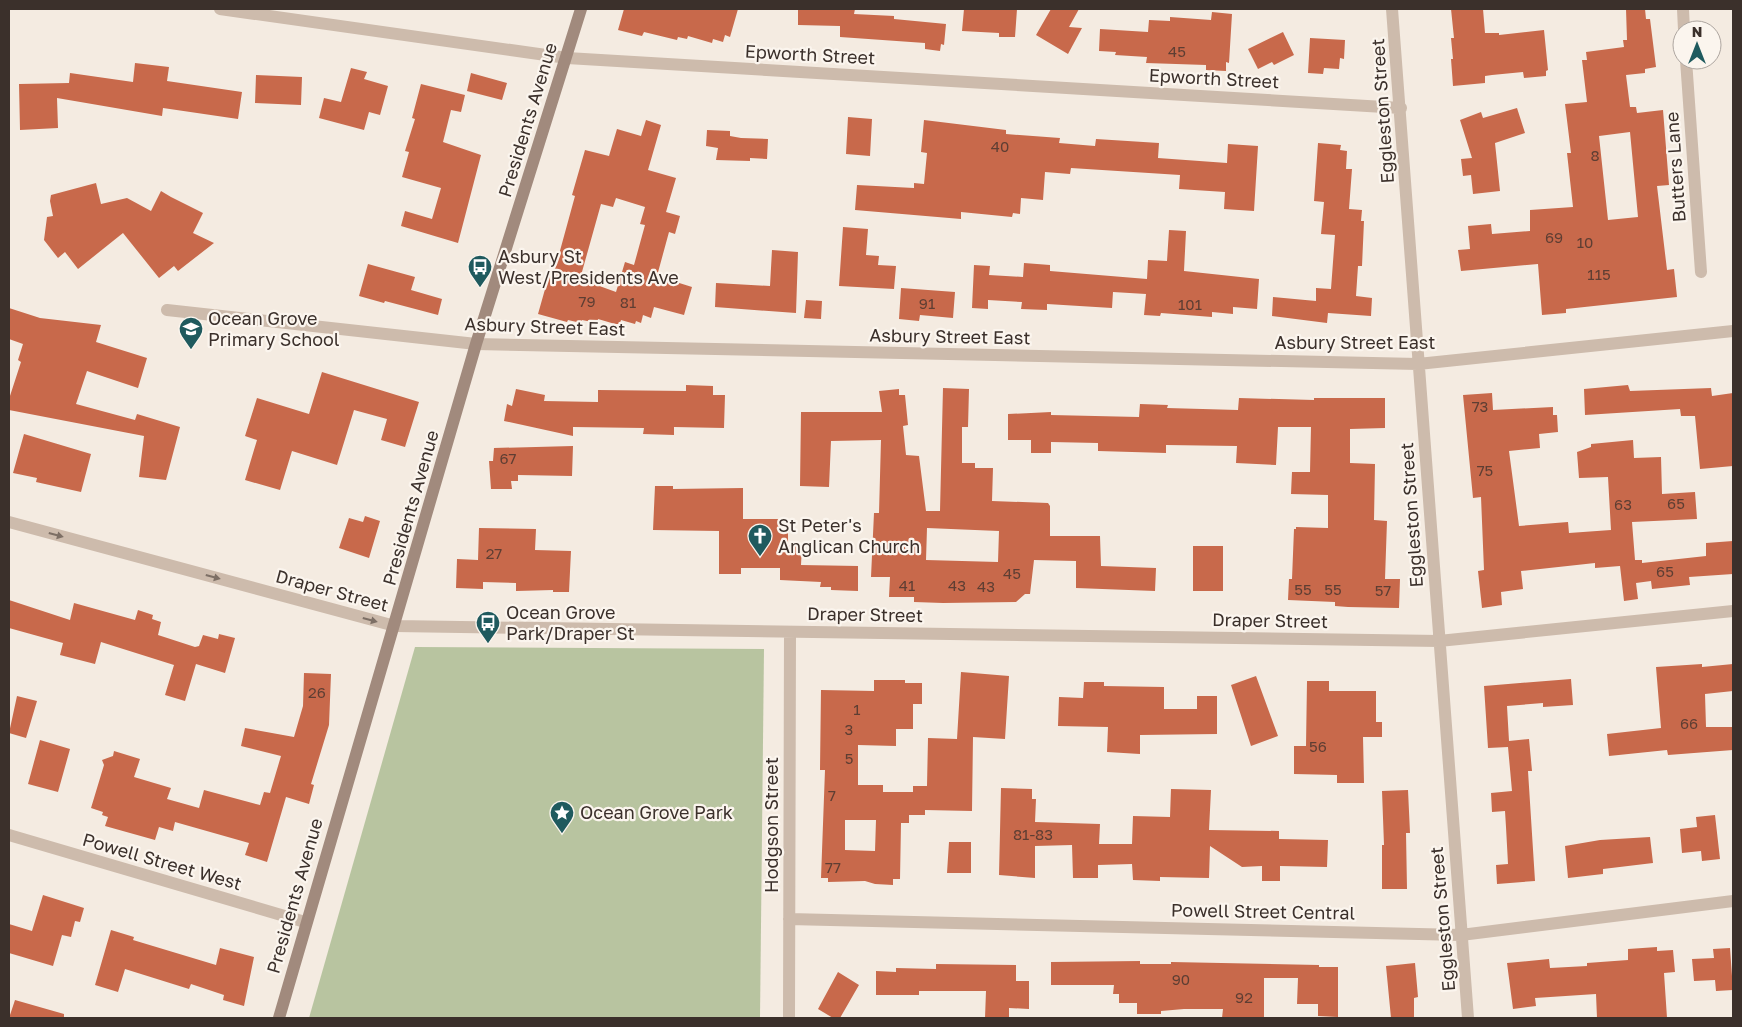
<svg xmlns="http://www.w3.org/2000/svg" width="1742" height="1027" font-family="'Golos Text',sans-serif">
	<rect width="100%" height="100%" fill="#f4ebe1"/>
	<!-- green -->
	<path fill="#b8c4a0" d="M415 647 764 649 760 1018H309Z"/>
	<!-- building -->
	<path fill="#c8694b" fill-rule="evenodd" d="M624 9H738L730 37 725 35 723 42 713 39 712 43 688 36 687 39 678 37 677 40 644 32 642 36 618 30Z
		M798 9H855L854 14 894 16V19L946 24 944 45 941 44 940 51 925 49V43L840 37V26L798 25Z
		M964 9H1017L1015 37H999V33L962 31Z
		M1051 9H1079L1069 27 1082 28 1068 54 1036 35Z
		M1451 9H1483L1485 33H1499V35L1544 30 1548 70 1546 71V76L1524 78 1523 72 1492 75 1485 76V83L1453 86 1451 59H1453L1451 38H1454Z
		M1626 9H1645L1646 19H1650L1656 67 1645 69V73L1626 75 1630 107H1636L1637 113 1663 110 1669 185 1657 186 1667 270 1674 269 1677 297 1566 309V313L1542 315 1538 264 1461 271 1458 250 1470 249 1468 226 1491 224 1492 234 1530 231V210L1573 207 1567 153H1571L1565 104 1587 102 1582 60H1587L1586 52 1624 47 1623 40H1627ZM1630 132 1638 217 1608 220 1599 136Z
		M1212 12 1232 14 1229 63 1226 62V71L1206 70V65L1146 63 1147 57 1115 55 1116 52 1099 51 1100 29 1148 32 1149 20 1170 21V17L1211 20Z
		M1283 32 1294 55 1274 65 1272 62 1258 69 1248 49Z
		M1310 38 1345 40 1344 59 1340 58 1339 69 1324 68 1323 74 1308 73Z
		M135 63 169 67 167 81 242 92 238 119 163 108 162 116 57 98 58 128 20 130 19 84 69 83 70 73 133 82Z
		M351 68 367 72 364 79 388 86 380 115 369 112 364 130 319 118 324 98 341 102Z
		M471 73 507 83 502 100 467 91Z
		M256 75 302 77 301 105 255 103Z
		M421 84 465 95 461 112 451 110 443 142 481 155 458 243 401 226 405 211 432 219 441 188 402 177 409 152 405 151 415 119 412 118Z
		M1517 108 1525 133 1495 143 1500 191 1473 194 1471 175 1463 176 1461 159 1472 158 1460 120 1481 112 1483 118Z
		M848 117 872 119 870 156 846 154Z
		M646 120 661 125 648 170 676 178 666 212 680 216 675 234 669 232 657 276 692 287 684 315 654 307 651 318 643 315 641 323 636 321 635 324 621 320 620 324H615L598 319 597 323 582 320 581 323 568 320 567 322 538 314 551 268 555 269 575 196 572 195 585 150 609 156 617 129 641 136ZM616 198 645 207 640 224 645 225 634 265 625 262 616 292 580 279 601 204 613 207Z
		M924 120 1006 130V134L1060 138 1059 143 1095 146 1096 139 1159 143 1158 158 1227 163 1228 144 1258 146 1254 211 1224 209 1225 192 1179 189 1180 175 1071 168 1070 174 1045 172 1043 200 1021 198 1020 214 1013 213 1012 217 961 212V219L855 210 857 185 914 188V183L924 184 927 153 921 152Z
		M707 130 730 131V136L741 138 768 139 767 159 750 158V161L716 160 718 148 706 146Z
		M1318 143 1341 145 1340 150 1347 151 1346 169H1352L1349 209 1362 210 1361 221H1364L1362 266H1358L1356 296 1372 298 1371 316 1328 313 1327 323 1272 316 1273 297 1316 301V288L1331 289 1335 235 1321 234 1324 202 1314 201Z
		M96 183 101 204 127 198 151 211 161 191 171 197 203 213 193 233 214 243 178 271 174 266 159 278 123 233 78 269 65 252 58 258 44 240 47 217 53 216 50 201 51 195Z
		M843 227 868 229 866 255 879 256 878 265 896 266 894 289 839 286Z
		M1169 230 1186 231 1184 271 1259 279 1257 309 1233 307V314L1212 312V317L1161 313 1160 316 1144 315 1146 294 1113 292 1112 308 1047 304V310L1021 309 1022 302 988 300V309L972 308 974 265 990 266 989 275 1023 277 1024 263 1050 265V271L1147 279 1148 260 1167 261Z
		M772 250 798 252 796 313 715 307 716 283 770 286Z
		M368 264 415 277 411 290 442 299 438 315 385 301 384 303 359 296Z
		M901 288 955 292 953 318 920 315 919 321 899 319Z
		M806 300 822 301 821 319 804 318Z
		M9 308 40 318 101 325 96 342 147 358 138 388 87 371 76 404 135 420 137 414 180 427 166 480 139 477 144 436 9 410V399L21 362 18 360 23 344 9 339Z
		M322 372 419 402 405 447 381 440 387 419 354 410 337 465 292 451 280 490 245 480 257 440 245 436 257 398 309 414Z
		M686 385 713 386V395H725L724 428 674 427V435L643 434 644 428 573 427V436L504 421 507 404 512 406 516 389 545 395 544 401 598 402V390L686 391Z
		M1628 385 1630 391 1711 388 1712 396 1733 393V466L1700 469 1695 416H1681L1680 409 1585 415 1584 389Z
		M943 388 969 389 968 427H962V463H975V468H993L992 501 1048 503 1050 506V536H1100L1101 566 1156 568 1155 591 1076 588V561L1034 560 1030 594H1025L1016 602 943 603 914 602V597H889L890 577H871L874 513H879L881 440 831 441 829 487 800 486 801 412H882L879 391 899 389V395H905L908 425 903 426 906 455 919 456 926 511H940ZM927 528 999 531 998 562 926 560Z
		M1492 393 1493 410 1553 407V415H1557L1558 432 1539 434 1540 448 1509 451 1519 526 1568 522 1569 533 1611 530 1608 477 1579 478 1577 452 1591 447V444L1633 440 1634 458 1661 457 1662 494 1695 492 1697 519 1632 522 1635 560H1642V563L1706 556V543L1733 541V574L1689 577 1690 585 1652 589 1651 581 1636 583 1638 599 1624 601 1620 566 1595 568V563L1521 571 1523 589 1501 592 1502 605 1482 608 1478 571 1484 570 1481 497 1473 498 1463 395Z
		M1239 398 1314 400V398H1385V428L1350 429V463L1375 464 1374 520 1387 521 1385 579H1400L1399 608 1348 607 1335 606V602L1288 600 1289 579H1292L1294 529H1296V527L1328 528V495L1291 494 1292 472H1310L1311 427H1278L1276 465 1236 463 1237 446 1166 445V453L1098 451V443L1051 442V453H1031V440H1008V414L1051 412V415L1139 417 1140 404 1168 405 1167 408 1238 410Z
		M24 434 91 454 81 492 36 482 37 478 13 473Z
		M573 446 572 476 518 475V481H511L512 489H491L489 461H493L494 448Z
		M655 486H673V489L743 488V519H788V545H802L801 565 858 566V591L831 590V587H820L821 582 780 580V568H741V574H719V531L653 530Z
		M365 516 380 521 369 558 339 548 349 518 363 522Z
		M479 528 536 529 535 550 571 551 569 592H553V590L516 591V583L483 582V589L456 588 457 559 478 560Z
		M1193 546H1223V591H1193Z
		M9 600 70 620 74 603 135 620 138 610 153 615 152 619 161 622 158 635 195 647 199 646 203 635 218 639 219 634 235 638 225 673 196 664 185 701 165 695 174 665 101 642 95 664 60 655 63 643 9 628Z
		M1702 664V667L1733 664V691L1705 694 1706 727H1733V750L1668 755 1667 750 1609 756 1607 734 1661 728 1656 667Z
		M961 672 1009 676 1005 739 973 737 972 811 925 810V815H909V823H901L900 879H893V885L875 884 865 881 828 882V878H821L825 770H820L821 690 874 691V680H905V683H922V704H913V729H896V746L858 745V785H883V792H913V786H927L928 738 957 739ZM845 820H876L875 851 845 850Z
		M304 673 331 674 329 725 311 784 314 785 309 804 286 797 267 862 245 855 249 843 175 822 173 831 159 827 155 840 105 826 108 817 102 815 103 812 91 808 104 765 102 760 113 756 114 751 140 759 134 777 171 788 167 799 199 808 204 790 260 805 264 792 270 793 281 756 241 746 245 728 294 737 303 706Z
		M1256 676 1278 736 1251 746 1231 685Z
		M1571 679 1573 705 1543 707V703L1507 706 1509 741 1529 739 1532 771H1528L1535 881 1497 884 1496 865 1508 864 1506 827 1505 811 1492 812 1491 793 1512 791 1508 747 1488 748 1484 686Z
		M1307 681H1329V691H1376V722H1382V737H1363L1364 783H1337V775L1294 774V746H1306Z
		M1084 682H1104V686L1164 687V709H1197V696H1217V734L1140 735V754L1107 752 1108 727 1058 726 1059 697 1083 698Z
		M17 696 37 701 26 738 9 733Z
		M40 740 70 749 58 792 28 784Z
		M1001 788 1032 789V799H1036L1035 822 1100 824 1099 844H1132L1133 816 1170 817 1171 789 1211 790 1209 830 1279 831V839L1328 840 1327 867 1280 866V881H1262V866L1242 867 1210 846 1209 878 1160 877V881L1133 880 1132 864 1098 865V878H1073L1072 845 1035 846V878L999 875Z
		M1408 790 1410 833H1406L1407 889H1382V845H1384L1382 791Z
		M1715 815 1720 859 1702 861 1701 851 1682 853 1680 829 1697 827 1696 817Z
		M1650 837 1653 863 1603 869V874L1568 878 1565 846 1600 840Z
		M949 842H971V873H947Z
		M43 895 84 908 80 922 75 921 71 937 62 935 53 966 9 953V924L32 931Z
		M111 930 134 937 133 940 216 965 220 948 254 957 244 1006 223 1000 224 995 191 984 189 989 125 969 118 992 95 985Z
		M1657 947V951L1673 950 1675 972 1664 973 1667 1018H1597L1596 994 1535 998 1536 1006 1513 1009 1507 963 1549 959 1550 968 1587 966V963L1628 960V949Z
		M1730 948 1733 990 1716 991 1715 980 1694 981 1692 959 1714 958 1713 949Z
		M1140 961V964H1171V962L1319 965V967H1338V1017L1318 1016V1004H1297L1298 978H1264V1018H1222L1223 1009H1184L1161 1011V1014H1137V1003H1119V994H1113L1114 985H1051V962Z
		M1415 963 1418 997 1414 998V1018H1391L1386 966Z
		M936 964 1016 965V981H1029V1009L1009 1008V1018H985L986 991H919V995H876V971L896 972V968L936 969Z
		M838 972 859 985 840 1018H833L818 1009Z
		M15 1000 64 1014V1018H9Z"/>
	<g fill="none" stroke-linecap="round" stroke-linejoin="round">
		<!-- street -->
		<path stroke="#cdbbac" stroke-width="12" d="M220 9 567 58 1401 108
			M1392 9 1468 1018
			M1683 9 1684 30
			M1686 60 1701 272
			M167 310 476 344 1418 364 1733 331
			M9 522 395 626 1439 641 1733 611
			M9 835 305 922
			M789 919 1461 935 1733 901
			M789 1018 790 632"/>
		<!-- secondary -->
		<path stroke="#a18a7d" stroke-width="12" d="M279 1018 476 344 581 9"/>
	</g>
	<!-- one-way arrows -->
	<defs><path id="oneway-solid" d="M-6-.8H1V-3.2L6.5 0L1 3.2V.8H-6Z" transform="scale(1.25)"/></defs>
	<g fill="#7d6f65">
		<use href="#oneway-solid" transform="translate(56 535) rotate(15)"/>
		<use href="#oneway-solid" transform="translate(213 577) rotate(15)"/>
		<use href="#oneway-solid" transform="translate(370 620) rotate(15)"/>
	</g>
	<!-- icons -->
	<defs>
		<symbol id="bus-pin" viewBox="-11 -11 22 30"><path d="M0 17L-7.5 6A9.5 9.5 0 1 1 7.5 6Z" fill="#1f5a5e" stroke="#fbf5ee"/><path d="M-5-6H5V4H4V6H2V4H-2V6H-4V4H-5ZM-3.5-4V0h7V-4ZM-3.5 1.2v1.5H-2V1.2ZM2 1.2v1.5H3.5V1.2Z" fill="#fff"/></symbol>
		<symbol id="school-pin" viewBox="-11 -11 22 30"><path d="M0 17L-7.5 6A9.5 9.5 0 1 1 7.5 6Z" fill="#1f5a5e" stroke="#fbf5ee"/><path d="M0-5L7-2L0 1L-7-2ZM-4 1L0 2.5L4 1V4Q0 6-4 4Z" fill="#fff"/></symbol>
		<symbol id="church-pin" viewBox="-11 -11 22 30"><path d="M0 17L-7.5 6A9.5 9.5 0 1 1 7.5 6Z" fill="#1f5a5e" stroke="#fbf5ee"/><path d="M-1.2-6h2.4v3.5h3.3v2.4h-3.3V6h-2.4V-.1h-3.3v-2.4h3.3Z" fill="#fff"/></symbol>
		<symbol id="sight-pin" viewBox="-11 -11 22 30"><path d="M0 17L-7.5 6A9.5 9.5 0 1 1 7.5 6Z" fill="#1f5a5e" stroke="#fbf5ee"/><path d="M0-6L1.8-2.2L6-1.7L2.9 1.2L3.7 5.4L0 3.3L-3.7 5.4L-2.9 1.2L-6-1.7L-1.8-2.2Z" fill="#fff"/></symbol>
	</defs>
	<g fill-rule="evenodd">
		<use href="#bus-pin" x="466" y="253" width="28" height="38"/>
		<use href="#school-pin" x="177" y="315" width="28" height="38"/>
		<use href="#church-pin" x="746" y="522" width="28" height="38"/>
		<use href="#bus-pin" x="474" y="609" width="28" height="38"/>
		<use href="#sight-pin" x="548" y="799" width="28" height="38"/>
	</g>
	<g text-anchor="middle" stroke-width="4.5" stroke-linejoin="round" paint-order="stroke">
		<!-- number labels -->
		<g font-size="15" fill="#5e3e33">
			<text x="1177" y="57">45</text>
			<text x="1000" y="152">40</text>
			<text x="1595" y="161">8</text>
			<text x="1554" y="243">69</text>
			<text x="1585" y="248">10</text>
			<text x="1599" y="280">115</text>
			<text x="587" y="307">79</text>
			<text x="628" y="308">81</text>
			<text x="927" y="309">91</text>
			<text x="1190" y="310">101</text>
			<text x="1480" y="412">73</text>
			<text x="508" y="464">67</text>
			<text x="1485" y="476">75</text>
			<text x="1676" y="509">65</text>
			<text x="1623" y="510">63</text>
			<text x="494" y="559">27</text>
			<text x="1665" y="577">65</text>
			<text x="1012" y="579">45</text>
			<text x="907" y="591">41</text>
			<text x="957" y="591">43</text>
			<text x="986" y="592">43</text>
			<text x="1303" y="595">55</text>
			<text x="1333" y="595">55</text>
			<text x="1383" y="596">57</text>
			<text x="317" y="698">26</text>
			<text x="857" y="715">1</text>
			<text x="1689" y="729">66</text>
			<text x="849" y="735">3</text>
			<text x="1318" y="752">56</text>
			<text x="849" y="764">5</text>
			<text x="832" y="801">7</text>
			<text x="1033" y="840">81-83</text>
			<text x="833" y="873">77</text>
			<text x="1181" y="985">90</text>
			<text x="1244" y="1003">92</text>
		</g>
		<!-- street labels -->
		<g font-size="18" fill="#3b302b" stroke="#fbf5ee">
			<text transform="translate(810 55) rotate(3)" y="6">Epworth Street</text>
			<text transform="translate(1214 79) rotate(3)" y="6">Epworth Street</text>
			<text transform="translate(1383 111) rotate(-94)" y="6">Eggleston Street</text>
			<text transform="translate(528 120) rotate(-73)" y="6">Presidents Avenue</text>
			<text transform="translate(1676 167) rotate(-94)" y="6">Butters Lane</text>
			<text transform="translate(545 327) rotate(2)" y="6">Asbury Street East</text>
			<text transform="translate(950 337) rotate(1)" y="6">Asbury Street East</text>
			<text x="1355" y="349">Asbury Street East</text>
			<text transform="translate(411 508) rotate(-74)" y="6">Presidents Avenue</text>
			<text transform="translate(1412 515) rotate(-94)" y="6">Eggleston Street</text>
			<text transform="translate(332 591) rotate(15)" y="6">Draper Street</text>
			<text transform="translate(865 615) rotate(1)" y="6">Draper Street</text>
			<text transform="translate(1270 621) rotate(1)" y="6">Draper Street</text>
			<text transform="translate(772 825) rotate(-90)" y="6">Hodgson Street</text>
			<text transform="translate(162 862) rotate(16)" y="6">Powell Street West</text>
			<text transform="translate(295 896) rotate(-74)" y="6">Presidents Avenue</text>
			<text transform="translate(1263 912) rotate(1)" y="6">Powell Street Central</text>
			<text transform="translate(1443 919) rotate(-95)" y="6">Eggleston Street</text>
		</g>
		<!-- poi labels -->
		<g font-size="18" fill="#3b302b" stroke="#fbf5ee" text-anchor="start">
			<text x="498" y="263">Asbury St<tspan x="498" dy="21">West/Presidents Ave</tspan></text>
			<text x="208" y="325">Ocean Grove<tspan x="208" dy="21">Primary School</tspan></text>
			<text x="778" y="532">St Peter's<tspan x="778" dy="21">Anglican Church</tspan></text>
			<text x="506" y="619">Ocean Grove<tspan x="506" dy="21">Park/Draper St</tspan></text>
			<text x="580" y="819">Ocean Grove Park</text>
		</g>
	</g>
	<!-- border -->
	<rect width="1742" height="1027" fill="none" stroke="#3b302b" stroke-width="20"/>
	<!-- north arrow -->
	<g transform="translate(1697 45)"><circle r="24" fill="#fbf5ee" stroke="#aea6a0"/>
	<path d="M0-4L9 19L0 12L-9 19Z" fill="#1f5a5e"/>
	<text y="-8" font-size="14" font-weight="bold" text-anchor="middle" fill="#3b302b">N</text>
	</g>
</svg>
